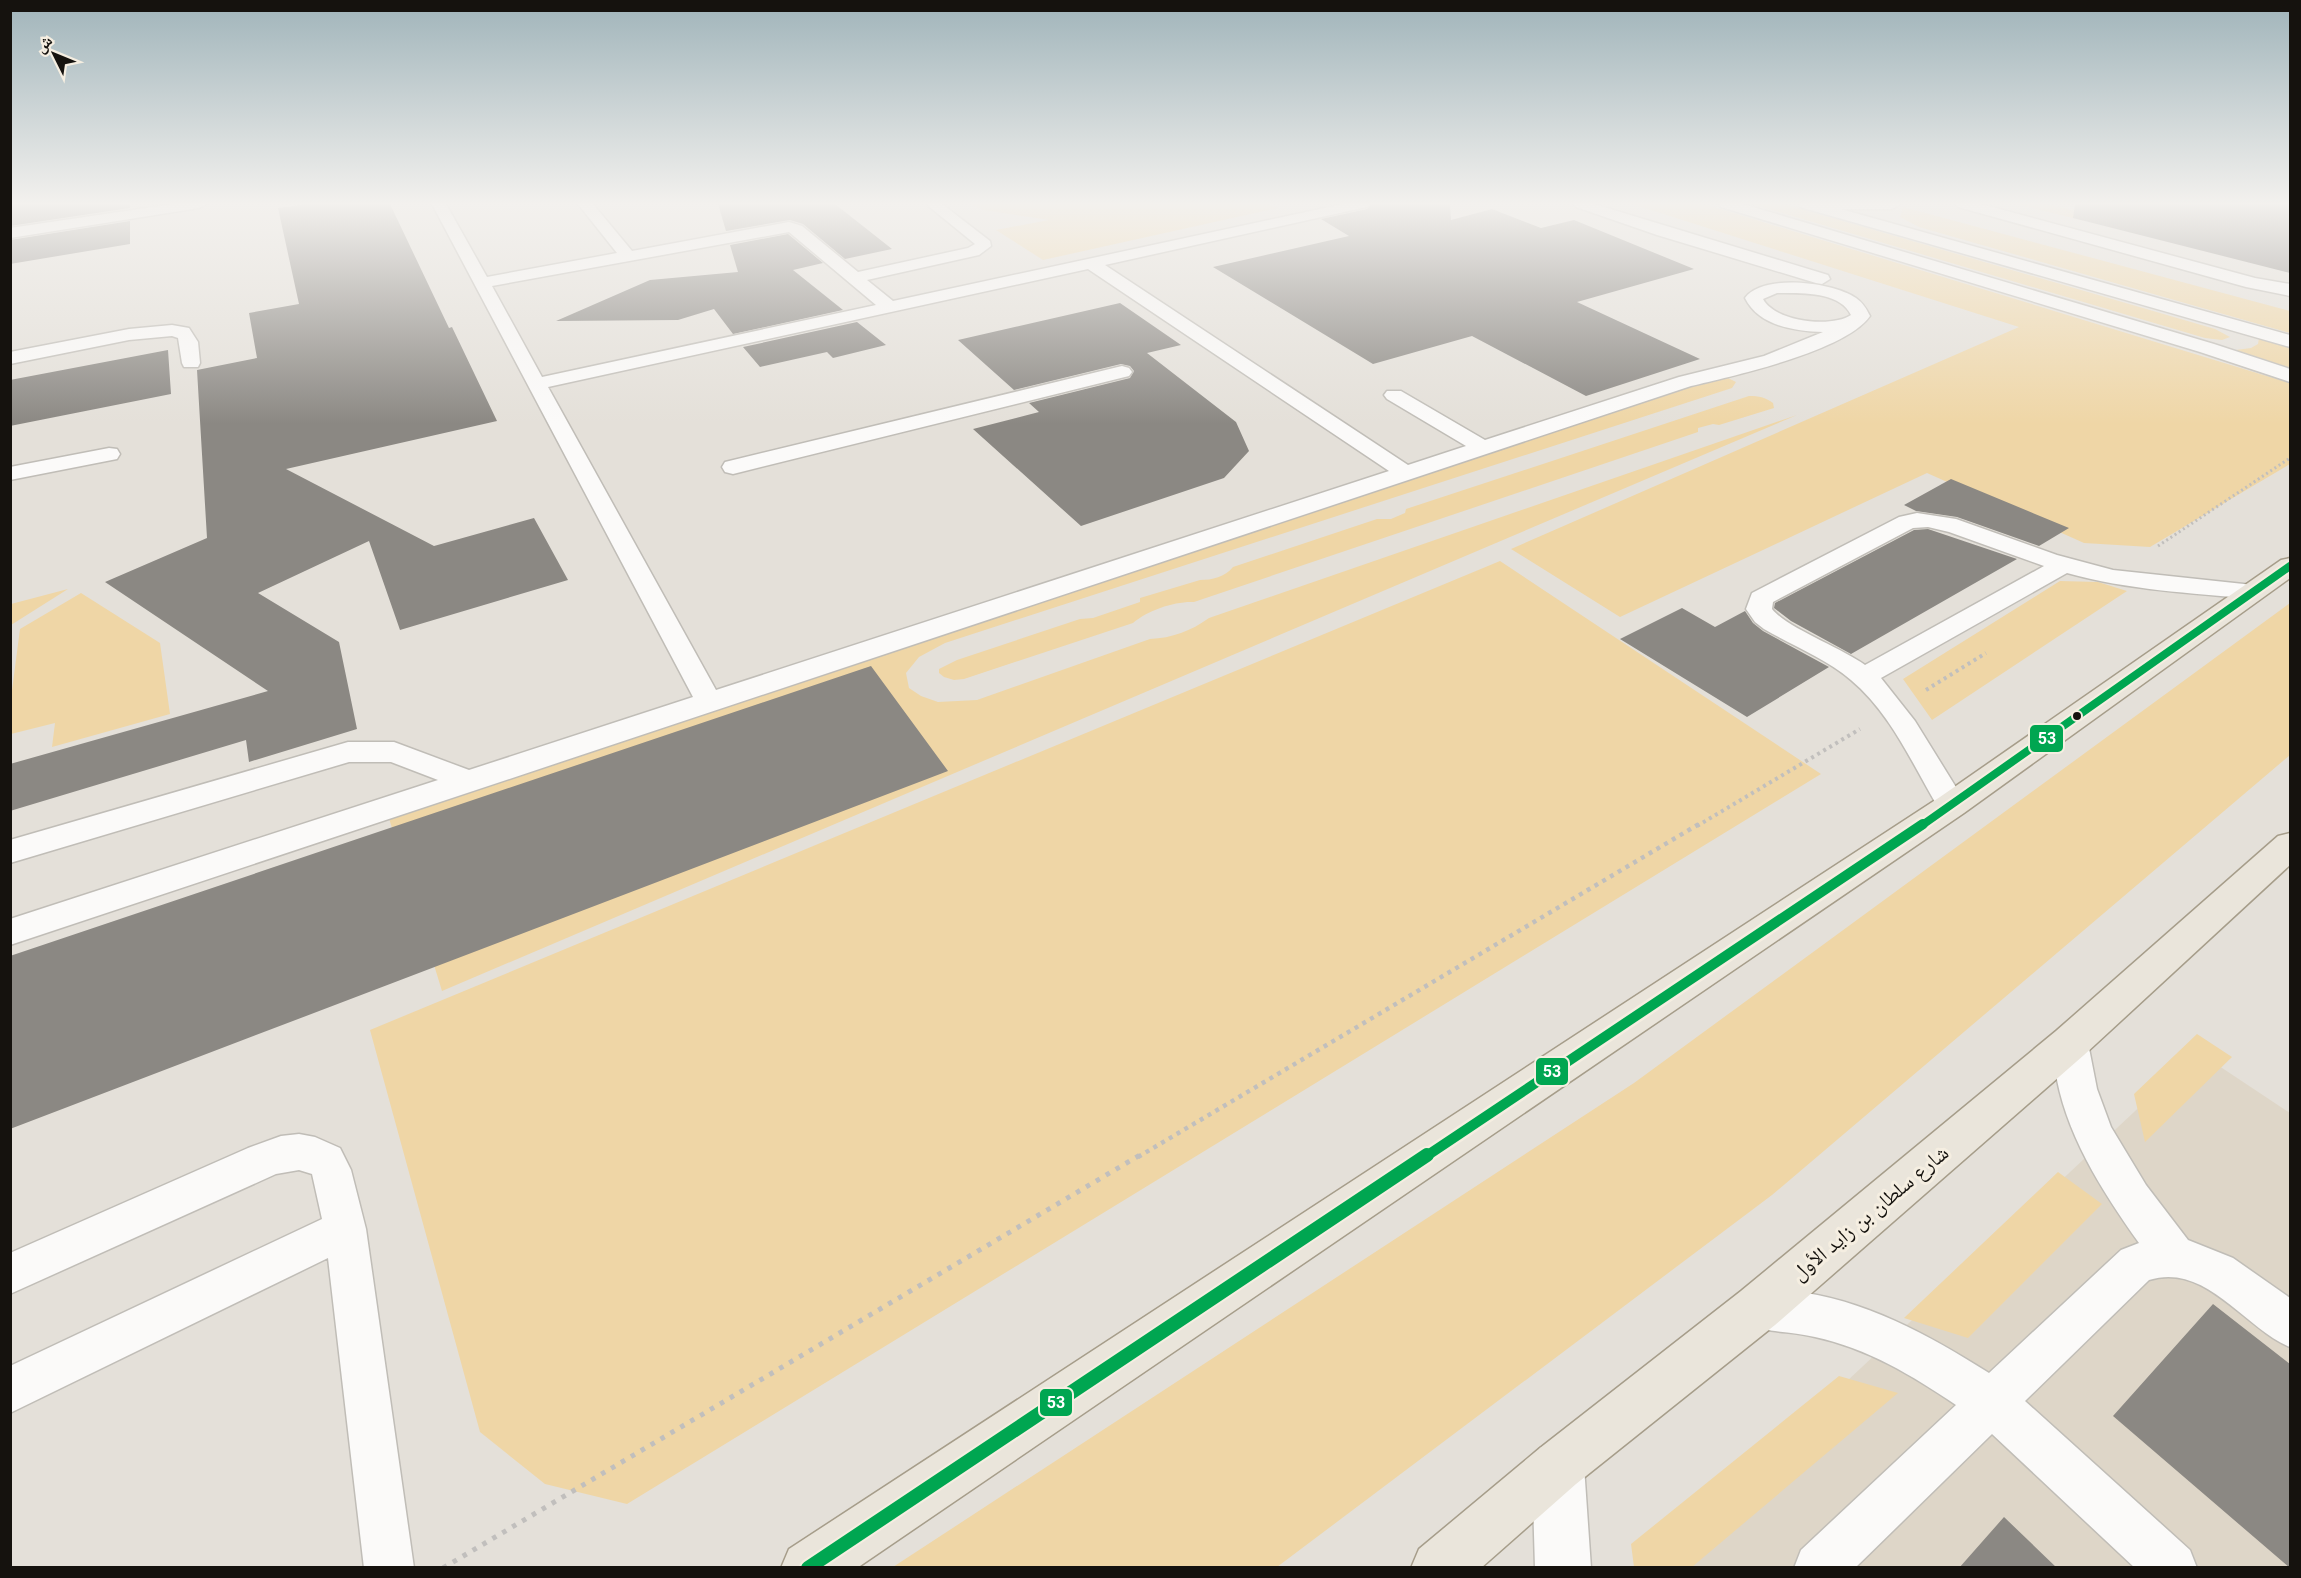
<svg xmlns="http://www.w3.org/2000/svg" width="2301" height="1578" font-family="Roboto,'Noto Naskh Arabic',sans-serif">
	<rect width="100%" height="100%" fill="#e4e0d9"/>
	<!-- built -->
	<path fill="#ded6c8" d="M2198 1052 2290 1113V1567L1651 1568 1653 1563Z"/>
	<!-- green -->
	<path fill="#efd6a6" d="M969 204H1268L1278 208 1043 260 996 230 1049 220 984 210Z
		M1632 204H1704L2290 383V464L2150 547 2084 543 1927 473 1620 617 1511 549 2019 327Z
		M1752 204H1785L2215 329 2230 337 2222 340 2205 338Z
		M2016 204H2046L2096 216 2085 221Z
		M1903 207 2290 311V333L1919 227 1900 217Z
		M2259 338 2290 347V371L2228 351 2251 348 2258 344Z
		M1724 376 1736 382 1732 388 945 643 919 657 906 673 909 688 921 696 938 702 977 700 1150 639C1172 638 1191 631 1209 618L1797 415 442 991 388 815Z
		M1749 396C1759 396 1765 397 1773 403L1774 408 1719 425 1713 424 1698 428V432L1194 602C1175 601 1148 610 1133 623L964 679 954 680 944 677 939 673V669L957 660 1080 619 1093 618 1140 602V598L1200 580C1212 580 1225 577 1233 567L1377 519H1391L1405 513 1406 509Z
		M1500 561 1821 774 627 1504 545 1484 480 1432 370 1030Z
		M2060 581 2098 582 2127 591 1932 720 1903 679Z
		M68 589 11 625V604Z
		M81 593 160 643 170 714 52 747 55 723 11 734V698L20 629Z
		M2290 603V755L1772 1195 1277 1567H893L1634 1083Z
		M2197 1034 2232 1057 2145 1142 2134 1094Z
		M2058 1172 2102 1204 1968 1338 1904 1318Z
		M1839 1376 1898 1393 1692 1567H1634L1631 1544Z"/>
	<!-- building -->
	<path fill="#8b8883" d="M10 204H130V208L10 226Z
		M309 204H390L449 328 452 327 497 421 286 469 434 546 534 518 568 580 400 630 369 541 258 593 339 642 357 729 249 762 246 740 10 811V764L268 691 105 582 207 538 197 370 257 358 249 313 299 304 278 208Z
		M718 204H835L892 249 845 259 803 224 790 220 726 231Z
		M1371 204H1450L1451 220 1492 209 1541 228 1574 220 1694 269 1577 302 1700 359 1586 396 1472 336 1373 364 1213 267 1349 236 1321 219 1367 209Z
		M2075 204H2290V273L2073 218Z
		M130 221V244L10 264V240Z
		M788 234 823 263 793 270 843 310 733 334 714 309 678 320 556 321 650 280 738 272 730 245Z
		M1120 303 1181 345 1147 353 1236 422 1249 451 1224 478 1081 526 973 429 1039 412 1029 403 1130 378 1134 371 1130 366 1121 364 1014 390 958 340Z
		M857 322 886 345 833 358 827 352 760 367 743 347Z
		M168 350 171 394 10 426V380Z
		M1951 479 2069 528 2039 546 1957 517 1916 511 1904 505Z
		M1928 529 2017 559 1851 654 1791 621 1774 608 1775 603 1914 530Z
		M1682 608 1715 627 1745 611 1753 623 1763 631 1829 667 1747 717 1620 639Z
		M871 666 948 771 10 1129V956Z
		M2213 1304 2290 1364V1568L2113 1416Z
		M2004 1517 2057 1568H1959Z"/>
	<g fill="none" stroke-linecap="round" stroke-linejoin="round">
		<defs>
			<path id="service" d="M173 204H206L199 208 10 238V228Z
				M432 204H446L487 277 617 253 578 204H593L632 251 789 222 802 226 858 272 968 248 975 244 926 204H942L990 241 991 246 979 255 867 280 893 301 1343 204H1369L1367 207 1362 208 1105 265 1408 465 1466 446 1387 399 1384 395 1387 391H1401L1485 440 1679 377 1764 356 1823 332C1794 331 1759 326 1745 298 1763 273 1833 282 1856 298 1863 303 1866 308 1870 316 1846 351 1733 376 1691 386L10 945V919L438 780 391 762H349L10 863V840L348 742H394L469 770 693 697ZM789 232 876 305 542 377 492 286ZM1088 269 1389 471 716 690 548 387ZM1777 293C1799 293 1840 291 1851 315 1832 328 1775 322 1763 299Z
				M1574 204H1594L1828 275 1830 279 1822 284 1816 283 1657 235 1576 207Z
				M172 325 189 328 198 342 200 363 198 367H184L182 363 178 338 172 336 129 340 10 364V352L129 329Z
				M1122 366 1129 368 1132 372 1129 376 733 474 725 472 722 467 725 462Z
				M109 448 117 449 120 454 117 459 10 480V467Z
				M1917 513 1956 519 2057 555 2113 570 2253 585 2262 587 2265 592 2262 597 2253 599C2190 593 2128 590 2067 573L1881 678 1915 721 1967 805 1963 812 1952 816 1941 812C1914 768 1892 714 1851 680 1825 658 1793 646 1764 629L1755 622 1746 609 1752 593 1899 517ZM1928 527 1949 532 2044 566 1865 665C1842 648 1787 628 1772 609L1773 602 1913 528Z
				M2070 1028 2083 1032 2088 1043 2097 1089 2111 1127 2146 1185 2188 1240 2233 1258 2290 1298V1347C2244 1328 2206 1262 2149 1280L2025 1401 2190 1550 2197 1568H2135L1992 1434 1855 1568H1794L1801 1550 1956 1405C1913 1376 1867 1348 1815 1337 1791 1331 1766 1333 1743 1323L1736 1308 1743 1293C1760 1286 1773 1288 1792 1291 1864 1299 1929 1335 1989 1373L2121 1250 2139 1243C2102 1191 2064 1132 2055 1068 2053 1054 2051 1045 2057 1032Z
				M299 1134 315 1137 340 1148 351 1170 366 1229 414 1568H364L328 1258 10 1413V1366L322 1219 312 1174 299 1170 276 1174 10 1294V1253L248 1148 281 1136Z"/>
			<path id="minor" d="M1801 204H1900L1892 209H1809Z
				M1956 204H1981L2255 278 2290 284V296L2246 287 1958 207Z
				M1558 1440 1576 1448 1584 1466 1591 1568H1535L1532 1466 1540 1448Z"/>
			<path id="tertiary" d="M1719 204H1743L2214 344 2290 369V382L2200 352 1721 207Z
				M1798 204H1823L2290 335V347L1800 207Z"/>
			<path id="primary" d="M2290 558V578L1964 813 857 1568H781L789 1549 1940 797 2281 560Z
				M2290 833V865L2084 1055 1775 1325 1576 1484 1481 1568H1411L1419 1549 1540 1448 1741 1291 2056 1031 2278 836Z"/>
		</defs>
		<!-- service casing -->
		<use href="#service" stroke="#c0bdb7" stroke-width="3"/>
		<!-- minor casing -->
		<use href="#minor" stroke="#c0bdb7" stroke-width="3"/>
		<!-- tertiary casing -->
		<use href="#tertiary" stroke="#c0bdb7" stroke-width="3"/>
		<!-- primary casing -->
		<use href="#primary" stroke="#a69d8a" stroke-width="3"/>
		<!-- path-far3 -->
		<path stroke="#c1bfbd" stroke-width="3" stroke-dasharray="2 3" stroke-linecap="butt" d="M2158 546 2290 458"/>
		<!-- path-far2 -->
		<path stroke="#c1bfbd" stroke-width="4" stroke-dasharray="3 4" stroke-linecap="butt" d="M1926 690 1986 653
			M1697 826 1860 729"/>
		<!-- path-far1 -->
		<path stroke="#c1bfbd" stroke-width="4.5" stroke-dasharray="4 5" stroke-linecap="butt" d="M1138 1157 1699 824"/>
		<!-- path -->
		<path stroke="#c1bfbd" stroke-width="5" stroke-dasharray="4.5 7" stroke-linecap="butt" d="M443 1568 1140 1155"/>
		<!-- service -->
		<use href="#service" fill="#fbfaf9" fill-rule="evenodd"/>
		<!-- minor -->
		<use href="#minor" fill="#fbfaf9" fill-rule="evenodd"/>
		<!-- tertiary -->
		<use href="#tertiary" fill="#fbfaf9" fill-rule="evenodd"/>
		<!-- primary -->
		<use href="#primary" fill="#eae5db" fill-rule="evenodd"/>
		<defs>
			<path id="bus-1-far2" d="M1921 826 2290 566"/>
			<path id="bus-1-far1" d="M1425 1157 1923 824"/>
			<path id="bus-1" d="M808 1568 1427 1155"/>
		</defs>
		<!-- bus-1-far2 casing -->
		<use href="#bus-1-far2" stroke="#f5eee1" stroke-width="12"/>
		<!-- bus-1-far1 casing -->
		<use href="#bus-1-far1" stroke="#f5eee1" stroke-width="15"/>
		<!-- bus-1 casing -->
		<use href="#bus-1" stroke="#f5eee1" stroke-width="18"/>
		<!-- bus-1-far2 -->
		<use href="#bus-1-far2" stroke="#00a651" stroke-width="8"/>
		<!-- bus-1-far1 -->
		<use href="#bus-1-far1" stroke="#00a651" stroke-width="10"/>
		<!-- bus-1 -->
		<use href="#bus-1" stroke="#00a651" stroke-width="14"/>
	</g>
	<!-- sky -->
	<linearGradient id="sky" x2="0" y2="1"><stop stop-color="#a0b4ba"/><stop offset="0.48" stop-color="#f3f1ee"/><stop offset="1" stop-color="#f3f1ee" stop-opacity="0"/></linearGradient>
	<rect width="2301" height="424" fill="url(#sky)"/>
	<!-- markers -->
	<circle fill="#15120e" stroke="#f5eee1" stroke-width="2" cx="2077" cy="716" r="5"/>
	<g text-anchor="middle" stroke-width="6" stroke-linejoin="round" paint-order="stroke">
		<!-- near-street labels -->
		<g font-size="21" fill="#15120e" stroke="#f5eee1">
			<text transform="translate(1870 1213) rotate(-40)" y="7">شارع سلطان بن زايد الأول</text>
		</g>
	</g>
	<g stroke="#f5eee1" stroke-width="2">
		<rect x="2029" y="724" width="35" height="29" rx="6" fill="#00a651"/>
		<rect x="1535" y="1057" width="34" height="29" rx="6" fill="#00a651"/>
		<rect x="1039" y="1388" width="34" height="29" rx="6" fill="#00a651"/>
	</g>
	<g font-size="16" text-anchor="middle" font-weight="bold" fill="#fff">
		<text x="2047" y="744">53</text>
		<text x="1552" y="1077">53</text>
		<text x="1056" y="1408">53</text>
	</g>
	<!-- border -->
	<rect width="2301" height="1578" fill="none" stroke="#15120e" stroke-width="24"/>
	<!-- north arrow -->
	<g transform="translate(54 54) rotate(313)" stroke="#f5eee1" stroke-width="4.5" paint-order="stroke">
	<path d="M0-4.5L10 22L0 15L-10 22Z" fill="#15120e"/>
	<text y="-9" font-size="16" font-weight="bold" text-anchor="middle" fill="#15120e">ش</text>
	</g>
</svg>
